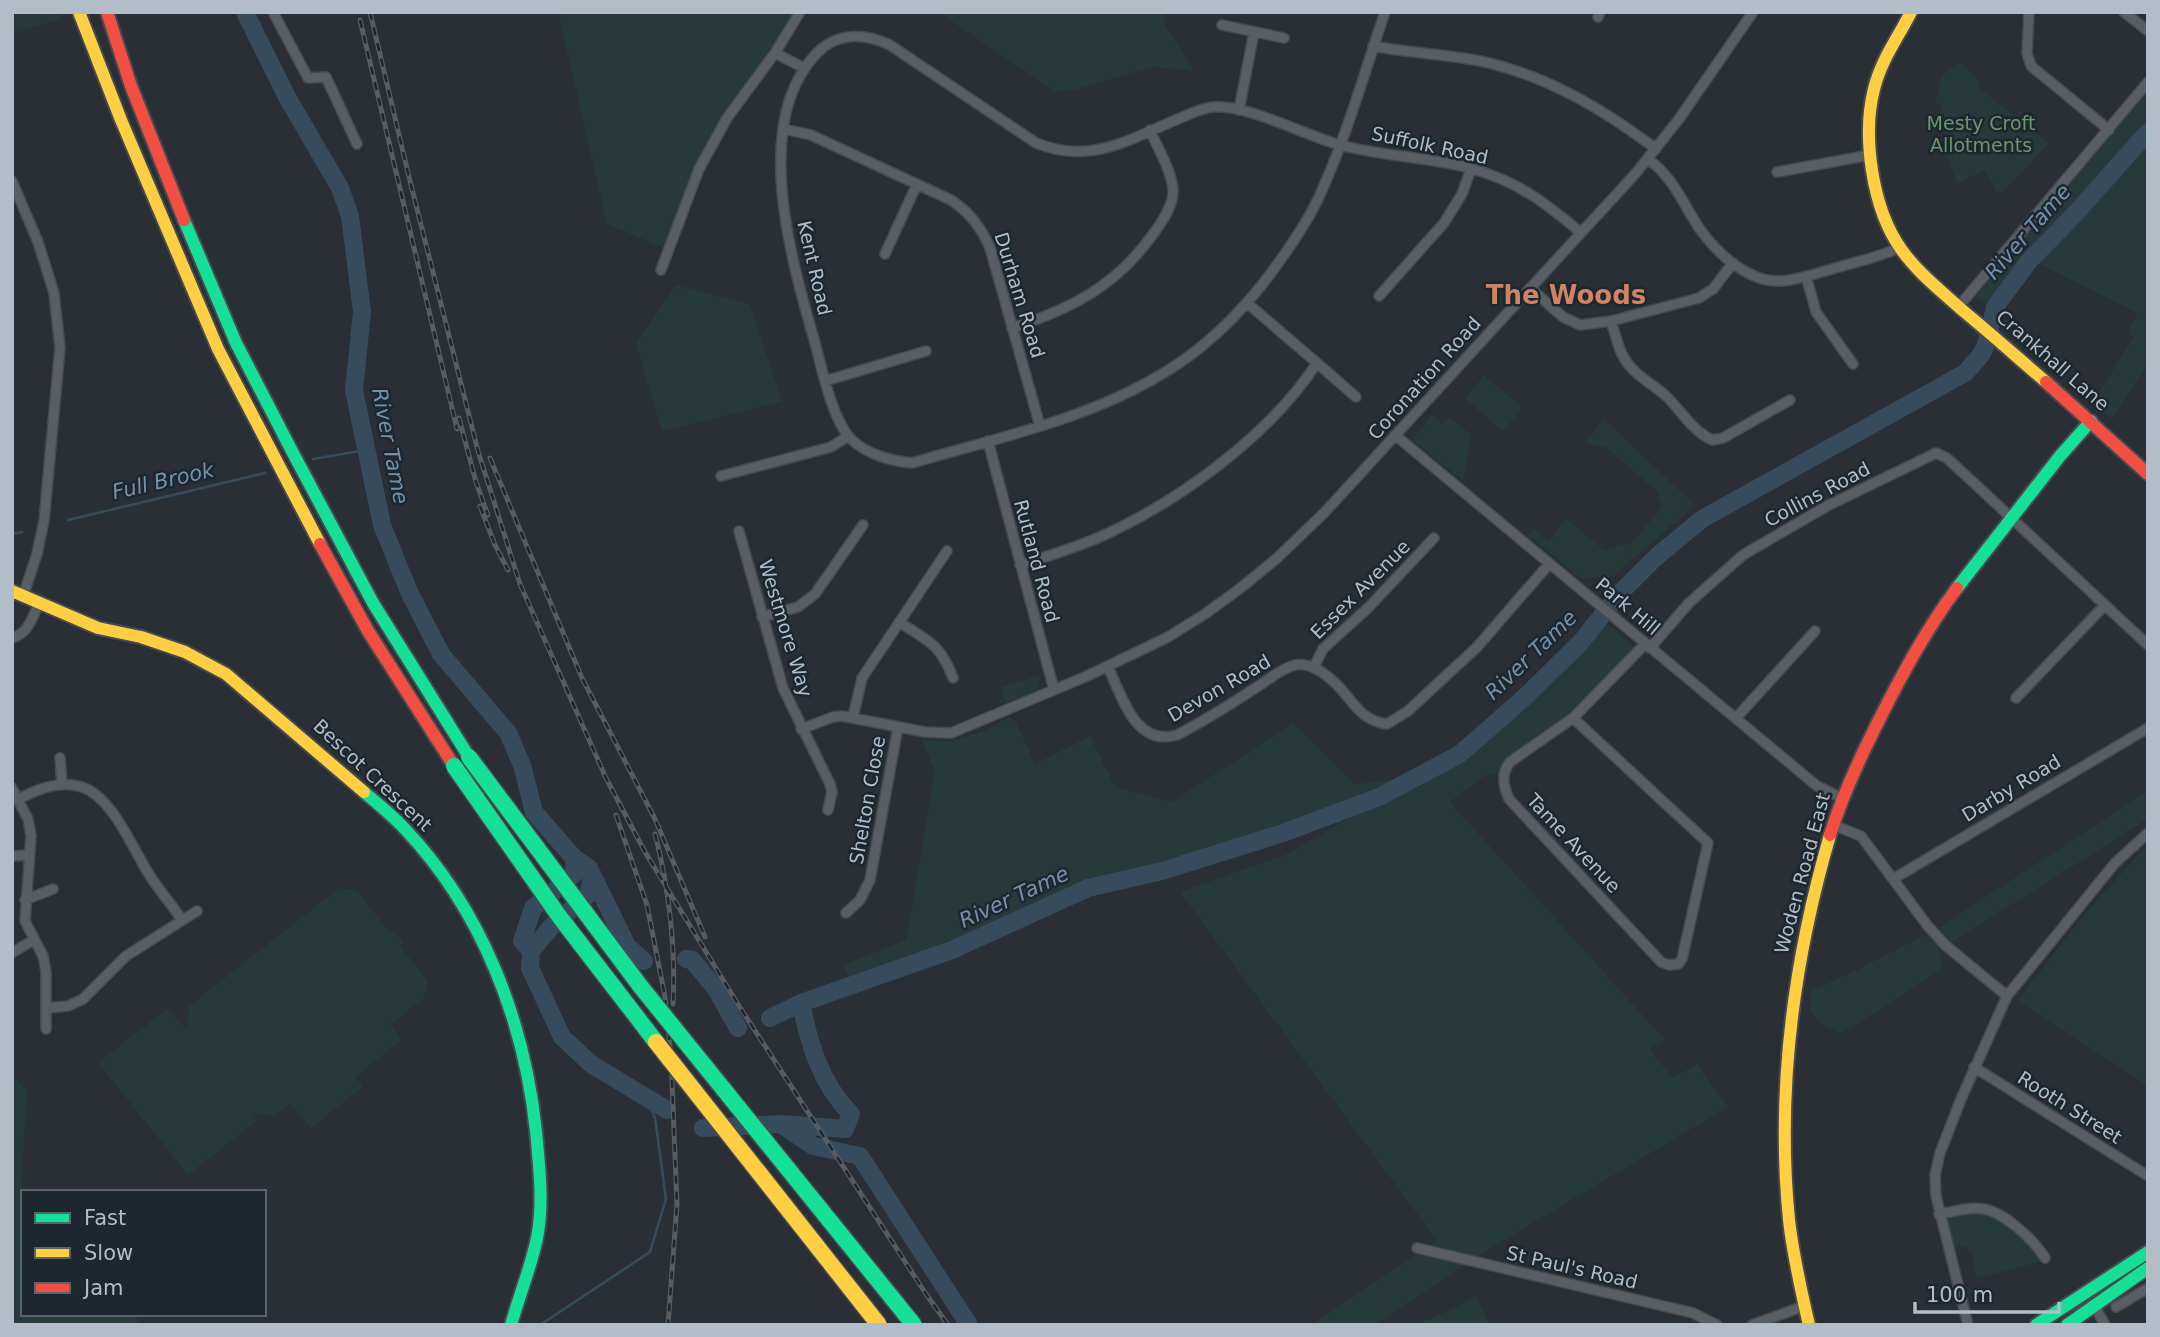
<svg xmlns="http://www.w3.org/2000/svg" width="2160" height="1337" font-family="'DejaVu Sans',sans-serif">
	<rect width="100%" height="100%" fill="#292f35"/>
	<!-- green -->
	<path fill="#263a3a" d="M12 12H62L63 18 12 34Z
		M558 12H795L772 50 718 124 694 171 664 248 607 224Z
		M938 12H1167L1163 22 1194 71 1153 67 1074 90 1055 91Z
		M1958 63 1967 68 1981 84 1978 87 2049 143 2000 195 1996 191 1985 170 1957 183C1946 158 1943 131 1941 104L1935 103 1942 76Z
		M2148 87V121L2042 238 1989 303 1975 297Z
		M2148 138V364L2111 419 2094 400 2134 337 2128 333 2137 313 2035 262Z
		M676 285 750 304 782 401 662 431 636 344Z
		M1484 375 1523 408 1503 431 1465 399Z
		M1432 415 1442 424 1448 417 1471 434 1463 481 1414 441 1415 435Z
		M1604 419 1695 505 1612 577 1580 578 1528 535 1534 529 1548 541 1567 519 1605 551 1632 542 1663 506 1657 492 1606 447 1584 443Z
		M1604 621 1634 648 1566 716 1517 750 1506 761 1500 771 1483 777 1450 802 1665 1040 1649 1049 1673 1078 1697 1064 1728 1107 1474 1258 1377 1325H1310L1437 1241 1180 892 1285 855 1372 805 1443 768 1509 717 1591 639Z
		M1041 675 1037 690 1005 703 1001 687Z
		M1009 717 1016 722 1035 764 1090 736 1115 787 1172 802 1293 723 1354 784 1397 780 1228 845 1075 888 976 929 956 942 849 978 843 965 906 940 935 772 922 739 950 742 986 730Z
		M2148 790V819L1939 950 1943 969 1841 1034 1822 1024 1810 1010 1811 991 1855 971 1942 926Z
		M2148 844V1086L2018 1000 2083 916Z
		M339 888 357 890 389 931 393 929 404 943 400 946 428 981 424 998 391 1024 402 1040 355 1077 363 1087 311 1128 290 1104 275 1116 253 1113 258 1120 188 1175 98 1063 168 1008 187 1030 189 1006Z
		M12 1075 27 1091 20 1211 23 1213V1314H132L140 1322V1325H12Z
		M1966 1213C1972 1213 1979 1213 1984 1214 2000 1220 2035 1246 2040 1262L1977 1278 1972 1255 1965 1245 1954 1248 1948 1222 1949 1217Z
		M1477 1297 1490 1325H1417Z"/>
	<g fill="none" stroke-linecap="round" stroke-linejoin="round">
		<!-- stream -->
		<path stroke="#364c5d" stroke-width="2.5" d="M313 459 366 450
			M68 520 265 473
			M12 534 22 532
			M540 1325 650 1252 666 1199 655 1118 646 1098"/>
		<!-- river -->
		<path stroke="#364c5d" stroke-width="18" d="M245 12 287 97 340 188 350 216 362 312 354 390 382 525 409 592 441 654 508 733 522 765 534 812 574 858 589 868 627 946 644 961
			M574 858 575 873 533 908 522 941 531 951 530 968 562 1037 591 1064 667 1110
			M531 951 552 926 589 894 592 875
			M686 959 692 960 716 989 738 1028
			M770 1018 801 1003 952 950 1088 888 1162 871 1283 833 1379 797 1460 754 1526 696 1581 642 1620 593 1655 558 1702 519 1965 373 1981 355 1986 345 1995 307 2029 261 2075 214 2148 132
			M781 1124 813 1146 860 1156 969 1325
			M703 1128 781 1124 845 1129 851 1114C821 1084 809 1044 801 1003"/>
		<defs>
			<path id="street" d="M273 12 308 78 326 77 357 144
				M1385 12C1364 74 1346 138 1319 197 1307 223 1290 247 1274 269 1244 310 1206 348 1162 374 1086 420 996 438 912 463 891 461 865 454 850 438 832 418 822 369 815 343 792 262 750 122 817 53 837 32 865 33 890 45L1036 143C1090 165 1128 140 1178 119 1188 115 1201 108 1213 107 1247 104 1304 135 1340 145 1389 158 1443 157 1491 175 1525 187 1553 209 1580 232
				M2029 12 2027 53 2031 66 2109 130
				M2124 12 2148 31
				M1598 17 1600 12
				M1222 25 1284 38
				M1373 46C1409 53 1445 54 1480 61 1546 75 1603 109 1656 149
				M775 53 800 12
				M1239 110 1254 32
				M784 129 811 135 951 200C970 213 981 227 990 248L1040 426
				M1648 159C1677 181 1682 204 1702 232 1719 255 1750 283 1781 281 1800 280 1820 272 1839 267 1859 261 1881 257 1900 247
				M1777 172 1870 155
				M12 181 38 242 54 293 60 348 44 521 37 554 23 596
				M885 254 917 184
				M661 270 699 169 727 118 775 53 804 68
				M1806 276 1816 312 1853 364
				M1530 288 1563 317 1580 325 1611 321 1699 298 1713 289 1733 263
				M1379 296 1444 223 1462 194 1471 169
				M1959 306 2148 82
				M1611 321C1615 333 1618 348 1624 358 1633 374 1651 383 1665 395 1682 411 1691 430 1712 440L1723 438 1790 400
				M1012 328C1074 308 1119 284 1156 230 1164 219 1173 205 1173 191 1172 171 1158 149 1150 130
				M1317 363 1356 397
				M825 381 926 351
				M1395 435 1817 786 1842 798
				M988 441 1054 690
				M721 476 831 447 848 436
				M739 531 783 688 830 784 832 792 828 810
				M1020 565C1051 555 1082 546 1111 532 1186 496 1271 433 1317 363L1247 303
				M762 617 798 607 815 594 863 525
				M899 622C928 641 940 643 953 678
				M12 638C29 633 32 618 39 603
				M1650 648 1689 603 1743 555 1827 506 1936 453 1947 458 2148 645
				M1108 667C1122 696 1135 747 1177 735 1204 721 1231 704 1257 687 1268 680 1282 668 1295 665 1309 662 1323 672 1333 681 1353 699 1358 720 1387 724L1408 711 1477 647 1549 564
				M1314 667 1323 649 1369 607 1434 538
				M2016 698 2105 605
				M853 717 862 678 947 551
				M1573 718 1708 843 1682 959 1678 964 1669 965 1661 962 1509 799C1503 785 1501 774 1510 762L1573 718 1645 644
				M1736 718 1815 631
				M801 729 833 717 842 716 925 732 951 733 1085 677 1168 637 1205 614 1242 587 1276 559 1324 513 1636 173 1679 119 1753 12
				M60 758 62 785
				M12 788 28 819 31 836 25 921 43 956 46 972V1029
				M19 799C37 789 61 780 82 787 113 797 133 850 150 876 160 891 172 905 182 920
				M1833 825 1861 836 1927 925 1945 945 2007 996
				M12 856 28 855
				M1893 879 2148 728
				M25 900 53 889
				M846 913 860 900 870 880 898 727
				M12 953 33 940
				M47 1008 68 1006 83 999 126 956 197 911
				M1974 1067 2148 1176
				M1939 1214C1953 1212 1970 1206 1984 1209 2005 1213 2035 1241 2045 1258
				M1417 1248 1693 1313 1717 1325
				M2094 1305 2105 1325
				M2116 1307 2148 1288
				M1752 1325 1804 1306
				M1968 1325 1936 1196 1935 1175 1940 1153 1961 1099 2007 996 2115 863 2148 833"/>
			<path id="fast" d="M184 220 236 343 294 455 373 603 469 757
				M1957 588 2060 456 2091 421
				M364 792C378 804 392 815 404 828 482 910 524 1020 536 1131 539 1166 544 1203 537 1238 531 1267 519 1296 511 1325
				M2036 1325 2148 1252
				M2067 1325 2148 1268"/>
			<path id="slow" d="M79 12 121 120 218 349 320 544
				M1911 12C1898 38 1881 60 1874 89 1862 136 1872 208 1901 249 1917 272 1940 290 1961 309 1990 333 2018 358 2046 382
				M12 591 98 628 141 637 185 652 226 674 364 792
				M1809 1325C1801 1290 1793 1256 1789 1220 1776 1090 1794 959 1830 835"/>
			<path id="jam" d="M107 12 131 86 184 220
				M2046 382 2148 474
				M320 544 368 631 454 766
				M1830 835C1842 796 1858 762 1876 726 1900 678 1925 631 1957 588"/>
		</defs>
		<!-- street casing -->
		<use href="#street" stroke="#474b50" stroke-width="12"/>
		<!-- fast casing -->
		<use href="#fast" stroke="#474b50" stroke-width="16"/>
		<!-- slow casing -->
		<use href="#slow" stroke="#474b50" stroke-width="16"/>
		<!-- jam casing -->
		<use href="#jam" stroke="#474b50" stroke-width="16"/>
		<!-- street -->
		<use href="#street" stroke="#585e63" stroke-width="9"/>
		<!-- fast -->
		<use href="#fast" stroke="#16e098" stroke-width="12"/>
		<!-- slow -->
		<use href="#slow" stroke="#ffcf43" stroke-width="12"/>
		<!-- jam -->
		<use href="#jam" stroke="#f24e42" stroke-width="12"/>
		<defs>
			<path id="rail" d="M370 12 409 177 478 451 520 584 606 778 645 852 739 1006 926 1294 948 1325
				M360 20 457 429
				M459 418 476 482 488 515
				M490 458 582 678 655 819 705 937
				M480 506 495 545 508 570
				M616 815 647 905 665 997 671 1057 677 1204 668 1325
				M655 834C669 888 676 949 673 1004"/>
		</defs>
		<!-- rail casing -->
		<use href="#rail" stroke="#575c61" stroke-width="5"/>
		<!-- rail -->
		<use href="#rail" stroke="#1c2730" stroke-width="2.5" stroke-dasharray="8" stroke-linecap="butt"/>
		<defs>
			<path id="fast-bridge" d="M469 757 641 987 914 1325
				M454 766 559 916 656 1042"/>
			<path id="slow-bridge" d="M656 1042 879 1325"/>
		</defs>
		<!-- fast-bridge casing -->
		<use href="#fast-bridge" stroke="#464b51" stroke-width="19" stroke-linecap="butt"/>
		<!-- slow-bridge casing -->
		<use href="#slow-bridge" stroke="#464b51" stroke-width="19" stroke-linecap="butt"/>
		<!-- fast-bridge -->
		<use href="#fast-bridge" stroke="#16e098" stroke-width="16"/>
		<!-- slow-bridge -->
		<use href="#slow-bridge" stroke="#ffcf43" stroke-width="16"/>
	</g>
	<g text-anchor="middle" stroke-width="5" stroke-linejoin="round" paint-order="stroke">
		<!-- park labels -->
		<g font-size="19" fill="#6a976e" stroke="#1c2730">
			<text x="1981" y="130">Mesty Croft<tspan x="1981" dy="22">Allotments</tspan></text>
		</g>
		<!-- street labels -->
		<g font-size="19" fill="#b2bdc7" stroke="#1c2730">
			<text transform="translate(1430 145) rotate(12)" y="7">Suffolk Road</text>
			<text transform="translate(815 268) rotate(77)" y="7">Kent Road</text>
			<text transform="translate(1020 295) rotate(73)" y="7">Durham Road</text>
			<text transform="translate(2053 360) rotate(41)" y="7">Crankhall Lane</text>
			<text transform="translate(1424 378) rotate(-48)" y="7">Coronation Road</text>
			<text transform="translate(1817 494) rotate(-28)" y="7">Collins Road</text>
			<text transform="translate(1037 561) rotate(75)" y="7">Rutland Road</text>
			<text transform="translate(1360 589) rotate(-45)" y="7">Essex Avenue</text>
			<text transform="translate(1628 606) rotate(40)" y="7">Park Hill</text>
			<text transform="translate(786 628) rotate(73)" y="7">Westmore Way</text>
			<text transform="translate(1219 688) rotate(-30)" y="7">Devon Road</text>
			<text transform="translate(373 775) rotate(43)" y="7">Bescot Crescent</text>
			<text transform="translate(2011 788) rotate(-31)" y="7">Darby Road</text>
			<text transform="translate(867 800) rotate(-80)" y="7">Shelton Close</text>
			<text transform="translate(1574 843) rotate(47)" y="7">Tame Avenue</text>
			<text transform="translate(1802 873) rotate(-75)" y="7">Woden Road East</text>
			<text transform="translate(2070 1107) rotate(32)" y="7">Rooth Street</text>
			<text transform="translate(1572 1267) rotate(13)" y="7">St Paul's Road</text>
		</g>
		<!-- water labels -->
		<g font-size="21" font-style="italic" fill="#7392aa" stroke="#1c2730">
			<text transform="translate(2028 232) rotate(-49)" y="7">River Tame</text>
			<text transform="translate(390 446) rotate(79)" y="7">River Tame</text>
			<text transform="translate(163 481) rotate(-13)" y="7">Full Brook</text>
			<text transform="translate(1531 655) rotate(-44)" y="7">River Tame</text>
			<text transform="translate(1014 897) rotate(-25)" y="7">River Tame</text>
		</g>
		<!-- district labels -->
		<g font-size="26" font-weight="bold" fill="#d18363" stroke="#1c2730">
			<text x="1566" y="304">The Woods</text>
		</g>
	</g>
	<!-- border -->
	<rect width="2160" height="1337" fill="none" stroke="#b2bdc7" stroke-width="28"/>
	<!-- legend -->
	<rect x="21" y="1190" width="245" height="126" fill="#1c2730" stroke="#58636c" stroke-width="2"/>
	<rect x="35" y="1213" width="35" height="10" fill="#16e098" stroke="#58636c" stroke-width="2"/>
	<text x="84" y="1225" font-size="21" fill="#b2bdc7">Fast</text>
	<rect x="35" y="1248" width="35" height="10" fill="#ffcf43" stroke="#58636c" stroke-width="2"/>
	<text x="84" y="1260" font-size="21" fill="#b2bdc7">Slow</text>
	<rect x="35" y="1283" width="35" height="10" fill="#f24e42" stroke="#58636c" stroke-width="2"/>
	<text x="84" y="1295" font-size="21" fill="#b2bdc7">Jam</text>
	<!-- scale -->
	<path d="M1915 1302v10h144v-10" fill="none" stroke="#b2bdc7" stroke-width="3.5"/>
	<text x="1926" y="1302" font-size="21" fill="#b2bdc7" stroke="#1c2730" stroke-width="5" paint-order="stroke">100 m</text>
</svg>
